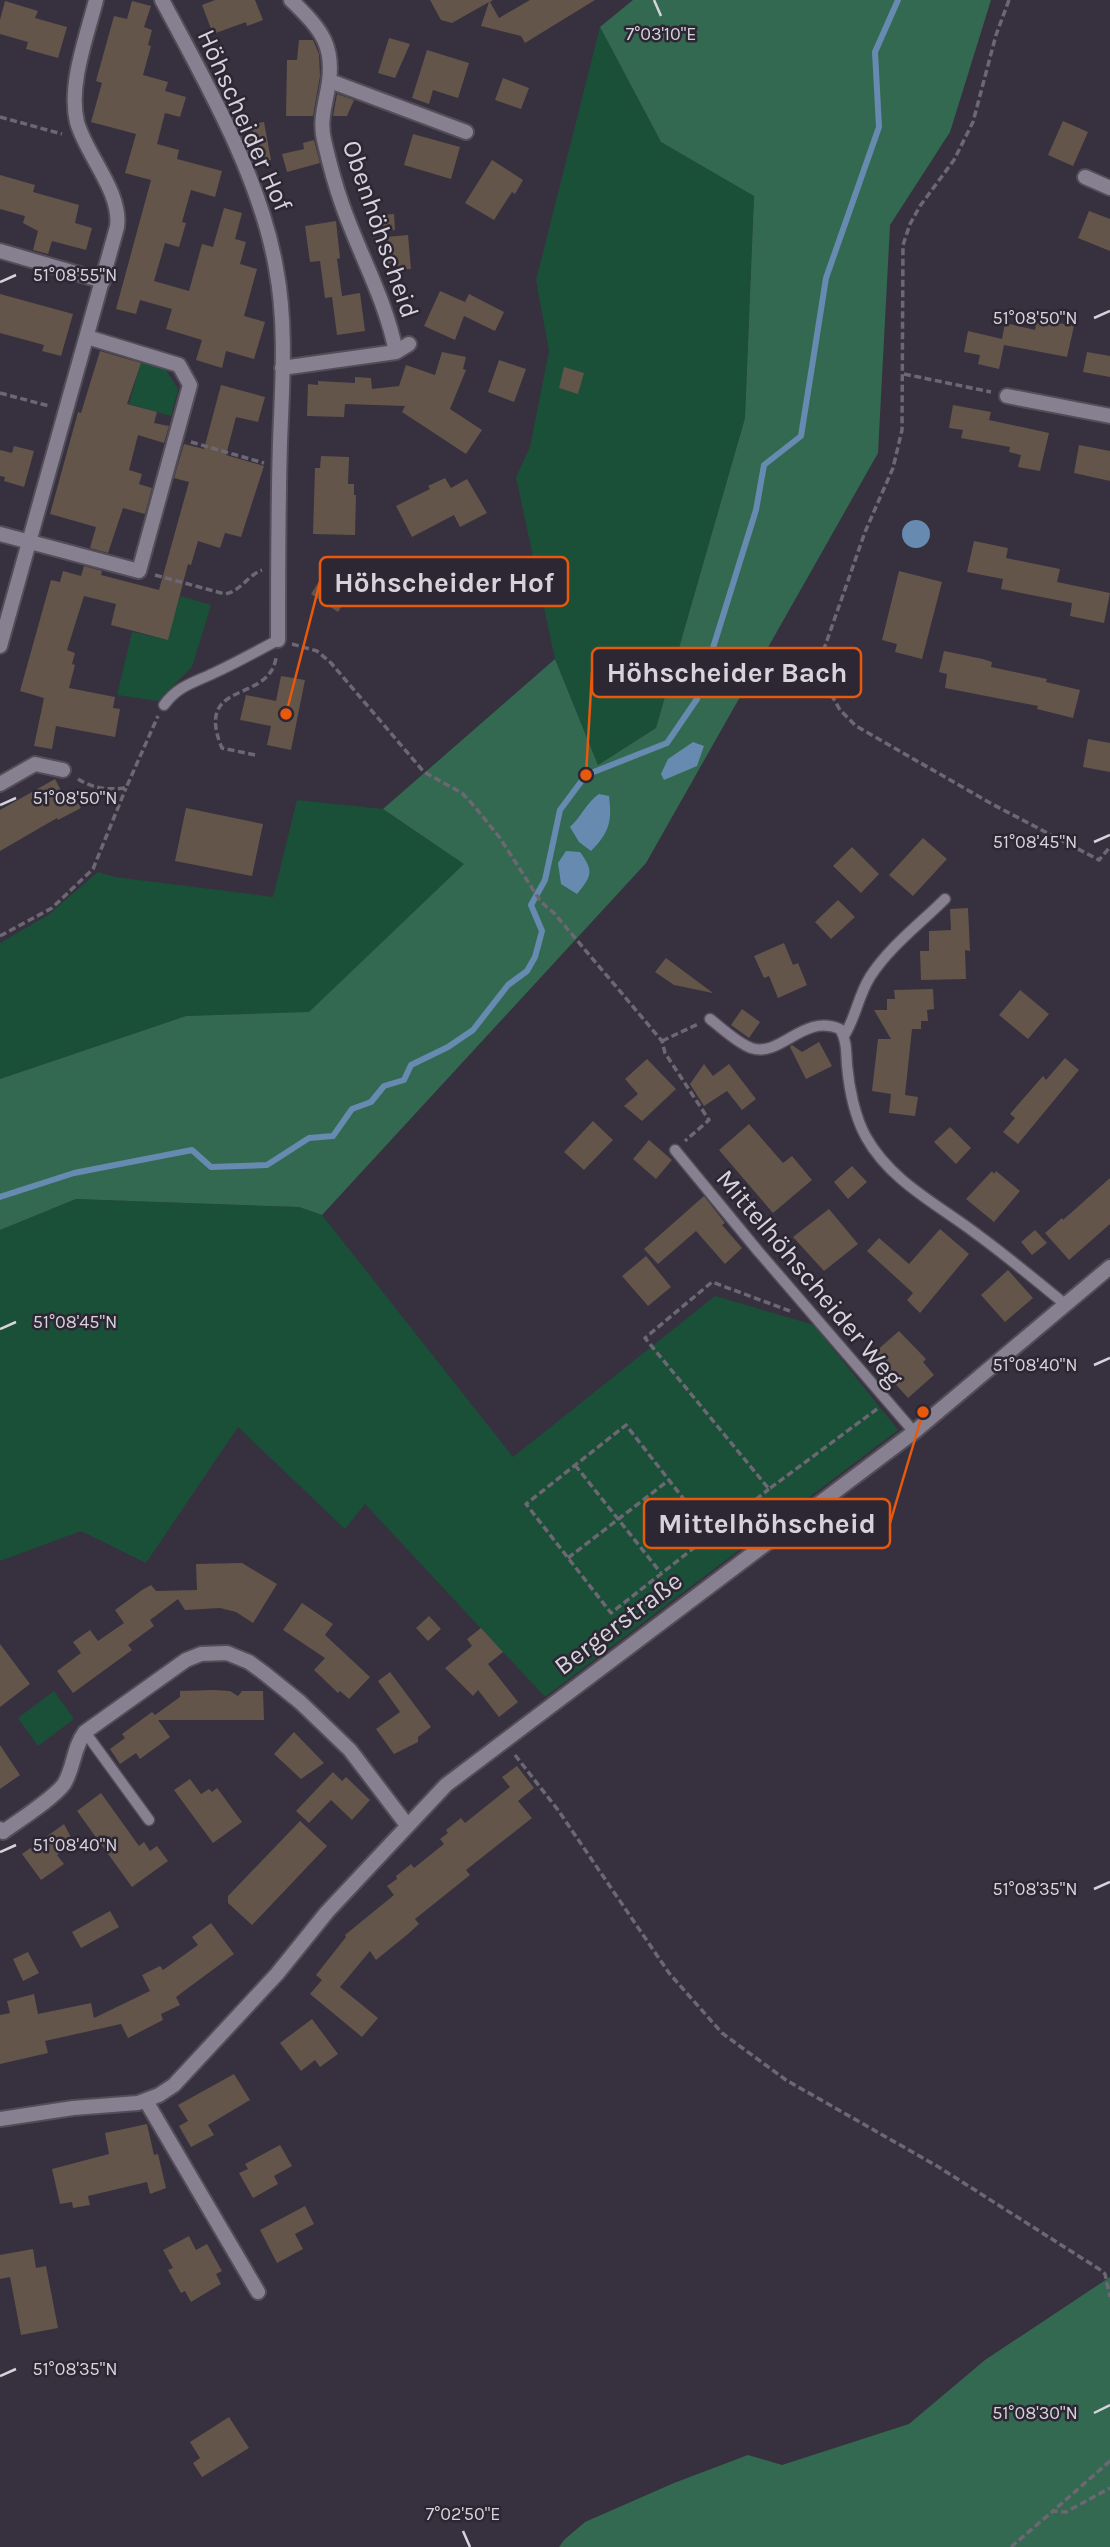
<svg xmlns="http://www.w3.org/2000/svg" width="1110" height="2547" font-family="Karla,sans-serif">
	<rect width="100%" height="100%" fill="#37313f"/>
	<!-- green -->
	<path fill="#1a4f38" d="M600 27 661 142 754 195 745 418 656 728 598 765 555 659 516 477 530 447 549 351 536 280Z
		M141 362 166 370 178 389 171 416 129 404Z
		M180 596 211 605 192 667 158 701 117 695 132 632 167 639Z
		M297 800 383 809 465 864 309 1013 186 1016 0 1079V943L48 915 98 872 115 877 273 897Z
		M76 1199 299 1207 322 1215 513 1457 715 1296 814 1325 898 1430 545 1697 365 1504 345 1529 238 1427 146 1563 81 1531 0 1561V1230Z
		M54 1691 74 1719 38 1746 18 1718Z"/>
	<!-- forest -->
	<path fill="#336950" d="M633 0H991L950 132 890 225 878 453 646 863 322 1215 299 1207 76 1199 0 1230V1079L186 1016 309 1012 464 864 383 809 555 659 598 765 656 728 745 418 754 196 661 142 600 27Z
		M1110 2277V2547H559L564 2540 585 2522 674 2483 748 2455 782 2465 909 2424 985 2360Z"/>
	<!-- water -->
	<path fill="#668ab0" d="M902 534a14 14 0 1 1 28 0a14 14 0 1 1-28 0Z
		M693 742 704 746 697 766 664 780 661 774 668 759Z
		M599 794 609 796C612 821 610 832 591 851L579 842 570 827C582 816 586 803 599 794Z
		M566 851 580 852C594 871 592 876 577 894L561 884 558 863Z"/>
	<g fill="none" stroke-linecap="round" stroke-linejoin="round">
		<!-- stream -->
		<path stroke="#668ab0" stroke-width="6" d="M0 1197 74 1173 192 1150 211 1167 267 1165 309 1138 333 1136 352 1109 371 1102 384 1086 404 1080 411 1065 448 1047 473 1030 508 985 527 971 535 957 542 931 531 905 545 880 560 810 586 775 667 743 697 699 756 510 764 465 801 436 826 278 879 127 875 52 898 0"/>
	</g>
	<!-- building -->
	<path fill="#63554a" d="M215 0H255L263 20 247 26 246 22 213 34 202 5Z
		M430 0H493L490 2 499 18 530 0H595L525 43 521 36 481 26 489 2 452 23 441 20Z
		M5 1 38 11 35 18 67 27 58 58 26 49 28 42 0 34V20Z
		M132 1 151 6 144 27 152 30 148 45 151 46 143 75 168 82 165 91 186 97 180 117 165 113 157 144 179 150 177 159 222 171 215 197 191 190 182 222 186 223 179 247 165 243 154 281 189 291 202 244 213 247 224 208 242 213 235 239 246 242 240 264 257 269 244 316 265 322 254 359 226 351 222 368 196 360 202 340 166 329 172 309 140 300 136 314 116 309 151 180 125 173 136 134 91 122 102 83 96 81 114 16 127 19Z
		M389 38 410 44 395 78 378 73Z
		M299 40H313L319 54 320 76 313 116H286L287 60H297Z
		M427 50 469 63 458 98 433 90 429 104 412 98Z
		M503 78 529 88 521 109 495 100Z
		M337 94 354 100 347 116H333Z
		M1063 121 1088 132 1073 166 1048 155Z
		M264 122 271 160 256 163 254 153 250 154 246 125Z
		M413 134 460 147 451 179 404 165Z
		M314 140 320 163 287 172 282 154 304 149 303 143Z
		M492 160 523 180 515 194 512 192 494 220 465 203Z
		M0 175 35 185 33 192 79 205 75 223 92 228 86 250 52 241 48 254 33 250 38 231 23 223 25 216 0 209Z
		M1089 211 1110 219V251L1078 238Z
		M394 214 395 230 379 231 377 215Z
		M336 221 340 258 337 259 342 296 360 293 365 331 337 335 332 297 325 298 320 261 310 262 305 226Z
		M408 235 411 269 388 271 386 237Z
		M440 291 465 302 469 294 504 312 495 331 464 316 455 340 424 326Z
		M0 294 73 314 61 356 42 351 44 345 0 333Z
		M1037 319 1074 326 1067 357 1004 345 999 369 978 364 980 355 964 352 968 331 1002 339 1005 323 1035 330Z
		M100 351 141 363 127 404 157 412 154 423 169 426 164 443 138 435 129 470 142 474 139 484 152 488 145 514 123 508 108 553 90 548 96 527 50 514 78 412 81 413Z
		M442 352 466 357 463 369 466 370 450 409 482 430 466 454 402 412 405 406 345 404 344 417 307 416 308 384 318 385V381L355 383V377L371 378 372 389 399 386 406 365 435 375Z
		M1087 352 1110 356V377L1083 372Z
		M499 360 526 369 514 402 488 392Z
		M564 367 584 373 578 394 559 388Z
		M221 385 265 397 258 422 236 417 226 455 264 466 241 537 225 533 220 548 198 541 191 565 188 564 168 640 111 625 116 604 84 596 67 650 75 653 72 664 75 665 69 688 115 697 113 708 120 709 115 737 56 726 52 749 34 746 44 698 20 691 51 580 60 582 63 571 81 576 84 566 102 571 101 575 159 590 189 482 174 478 184 444 204 449Z
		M953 405 991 412 989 420 1049 433 1040 471 1018 467 1021 455 1009 452 1010 447 961 438 963 430 949 428Z
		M1079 445 1110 451V481L1074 473Z
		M14 446 34 451 24 487 4 481 5 477 0 476V450L12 453Z
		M321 456 349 457 348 484H354V495H356L355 535 313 534 315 468H320Z
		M445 478 451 488 467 479 487 513 460 527 454 515 412 537 396 506 430 489 428 486Z
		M974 541 1008 548 1006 558 1060 569 1057 582 1110 593 1104 623 1070 616 1072 603 1001 589 1003 579 967 572Z
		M326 570 353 587 338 612 311 594Z
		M899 571 942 582 922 659 895 652 897 644 882 640Z
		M944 651 983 659 992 662 991 667 1047 679 1046 682 1080 690 1073 718 1037 709 1038 706 945 688 947 674 939 672Z
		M281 676 305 680 291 750 267 745 271 726 240 720 246 695 276 701Z
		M1088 739 1110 743V772L1083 767Z
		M55 779 64 796 72 791 81 808 58 820 57 818 0 851V810Z
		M186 808 263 824 252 876 175 861Z
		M923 838 947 859 913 896 889 875Z
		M852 847 879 874 861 893 833 866Z
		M838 900 855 917 831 939 815 922Z
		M968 908 970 951 965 950 966 979 921 980 920 951H929V931L951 930 950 909Z
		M784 943 793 965 798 963 807 985 778 998 769 976 764 978 754 956Z
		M666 958 713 993 674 985 655 972Z
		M933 989 934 1009 927 1010 928 1021H921V1029H912L905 1095 918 1097 915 1116 889 1113 891 1094 872 1091 878 1039H891L874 1010H887V999H895L894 990Z
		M1020 990 1049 1014 1028 1039 999 1015Z
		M742 1009 760 1022 749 1038 731 1025Z
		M819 1042 832 1066 806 1079 790 1047 792 1045 802 1052Z
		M1065 1058 1079 1070 1018 1144 1003 1132 1015 1118 1010 1114 1043 1076 1046 1080Z
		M647 1059 676 1089 642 1121 624 1106 638 1094 625 1079Z
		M704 1064 713 1076 729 1064 756 1099 742 1110 727 1091 704 1106 690 1084Z
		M593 1121 613 1140 584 1170 564 1152Z
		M749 1124 783 1163 792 1156 812 1180 773 1213 719 1150Z
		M950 1127 971 1148 956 1164 934 1142Z
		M649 1140 672 1160 656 1179 633 1159Z
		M852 1166 867 1182 848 1199 834 1182Z
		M992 1171 994 1174 996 1171 1020 1191 994 1222 966 1199Z
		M1110 1178V1224L1069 1260 1045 1233 1062 1218 1063 1220Z
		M704 1196 725 1223 722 1225 742 1248 725 1264 696 1231 658 1264 644 1249Z
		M829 1209 858 1244 824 1271 793 1237Z
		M940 1229 969 1254 920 1313 907 1300 913 1293 867 1251 879 1238 909 1264Z
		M1035 1230 1047 1243 1032 1255 1021 1242Z
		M646 1256 671 1287 648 1306 622 1276Z
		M1008 1270 1033 1298 1005 1322 981 1295Z
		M899 1331 926 1359 923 1362 934 1375 908 1398 881 1368 885 1364 874 1353Z
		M242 1563 277 1584 253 1623 236 1612 220 1608 185 1610 178 1599 150 1620 154 1626 128 1645 132 1650 73 1693 57 1671 81 1653 73 1642 90 1630 98 1641 124 1623 115 1610 142 1590 151 1585 156 1591 197 1590 196 1564Z
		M302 1603 333 1624 325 1635 370 1677 349 1699 340 1691 338 1693 314 1670 325 1658 283 1630Z
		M429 1616 441 1629 428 1641 416 1628Z
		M481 1628 503 1652 488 1664 518 1702 499 1717 478 1690 473 1696 445 1668 472 1646 467 1639Z
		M0 1644 30 1684 0 1707Z
		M390 1672 431 1727 418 1737V1742L394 1754 376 1729 400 1712 378 1681Z
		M214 1690 230 1691 238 1696 242 1691H263L264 1720H158L170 1737 140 1759 136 1753 120 1764 110 1749 125 1738 122 1734 152 1712 155 1715 180 1697V1691Z
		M294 1732 324 1763 301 1779 274 1754Z
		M0 1745 20 1775 0 1789Z
		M517 1766 534 1788 518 1801 532 1818 466 1870 470 1875 415 1919 419 1924 408 1934 376 1960 370 1951 340 1987 378 2018 362 2037 310 1994 322 1980 316 1975 346 1937 345 1935 394 1895 387 1886 397 1879 396 1876 411 1864 414 1868 444 1844 440 1839 448 1833 446 1830 461 1818 465 1823 510 1787 502 1777Z
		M333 1772 342 1781 346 1777 370 1800 352 1820 331 1800 309 1823 296 1811Z
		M190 1779 201 1794 209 1789 212 1792 217 1788 242 1822 213 1843 174 1790Z
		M101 1793 139 1846 144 1842 150 1851 157 1846 168 1861 132 1887 77 1811Z
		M300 1821 327 1846 252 1925 228 1903V1896Z
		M64 1824 74 1843 57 1855 64 1864 41 1880 22 1854Z
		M110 1911 119 1927 81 1948 72 1932Z
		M211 1923 234 1954 176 1997 180 2005 161 2014 163 2020 128 2038 121 2024 45 2041 48 2053 0 2064V2015L10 2013 7 2001 34 1994 38 2014 91 2003 94 2018 150 1991 142 1975 160 1966 163 1970 198 1945 192 1937Z
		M28 1952 39 1973 23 1981 13 1959Z
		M312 2019 338 2054 320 2067 315 2060 301 2071 280 2043Z
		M234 2074 250 2100 208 2125 214 2135 191 2147 179 2126 188 2121 178 2105Z
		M147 2124 154 2155 158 2154 166 2188 150 2194 147 2182 88 2196 90 2205 73 2208 72 2202 60 2204 52 2169 109 2154 105 2133Z
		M280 2145 292 2166 274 2176 278 2184 253 2198 239 2173 248 2169 245 2164Z
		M305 2206 314 2224 295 2234 303 2249 277 2263 260 2230Z
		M189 2236 196 2250 207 2244 222 2271 216 2274 221 2284 191 2302 185 2291 181 2293 168 2270 173 2268 163 2250Z
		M33 2249 36 2268 46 2266 58 2328 21 2335 10 2277 0 2279V2255Z
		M229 2417 249 2448 202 2477 193 2463 200 2458 190 2442Z"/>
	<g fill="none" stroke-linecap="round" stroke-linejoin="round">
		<defs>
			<path id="service" d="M164 705C178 686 193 683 214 673 236 663 257 651 278 640
				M710 1019C723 1029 736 1042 751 1048 781 1058 803 1013 840 1029 847 1041 846 1052 847 1065 849 1088 855 1117 866 1137 891 1182 939 1205 978 1235 1008 1257 1037 1281 1066 1305
				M844 1036C856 1017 858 996 870 977 889 947 921 923 945 899
				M675 1150 758 1251 914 1432
				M85 1732 149 1820"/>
			<path id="minor" d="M162 0C205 81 260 176 276 268 287 326 282 385 280 443 278 509 278 574 278 640
				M330 81 466 132
				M1085 177 1110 188
				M0 251 103 281
				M396 352 409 344
				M282 368 396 352C386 301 360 255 343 207 335 185 329 162 324 140 320 123 324 109 327 93 337 47 322 30 291 0
				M1007 396 1110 416
				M0 534 139 571 190 385 179 365 87 337
				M0 646 117 227C122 192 86 155 77 122 68 85 87 36 96 0
				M0 784 35 764 63 770
				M0 1829 3 1832C18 1821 54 1798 64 1784 74 1768 73 1748 85 1732L186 1660 201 1654 227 1653 249 1662 264 1673 300 1702 350 1750 407 1825
				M146 2101 258 2292"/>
			<path id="tertiary" d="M0 2119 73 2108 138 2103 159 2095 174 2085 277 1974 327 1912 446 1785 914 1432 1110 1267"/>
		</defs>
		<!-- service casing -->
		<use href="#service" stroke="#534d58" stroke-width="13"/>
		<!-- minor casing -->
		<use href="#minor" stroke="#534d58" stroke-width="18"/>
		<!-- tertiary casing -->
		<use href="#tertiary" stroke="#534d58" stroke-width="18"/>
		<!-- path -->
		<path stroke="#6d6774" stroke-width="3.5" stroke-dasharray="7 3.5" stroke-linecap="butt" d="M1009 0 996 35 973 122 954 160 920 206 910 224 903 245 902 430 893 468 865 532 824 649 823 675 827 687 840 710 856 726 992 804 1099 860 1110 847
			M0 117 62 134
			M904 374 991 392
			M0 393 49 406
			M191 442 264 463
			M155 575 225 594C241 591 247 576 262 570
			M292 644 317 651 331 663 424 772 462 793 475 807 500 838 541 902 554 913 662 1041 665 1053 709 1120 685 1141
			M255 755 222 748C193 679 269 704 276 658
			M78 779C94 789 107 790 126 788L158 716
			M0 936 52 908 93 869 126 788
			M662 1041 698 1024
			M790 1311 712 1282 645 1338 769 1489 877 1409
			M575 1465 661 1573
			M711 1534 626 1425 526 1504 611 1613 769 1489
			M568 1558 669 1480
			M515 1755 558 1810 669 1973 722 2033 786 2080 937 2166 1099 2269 1105 2274 1110 2297
			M1110 2461 1053 2511 1066 2512 1110 2488
			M1011 2547 1053 2511"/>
		<!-- service -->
		<use href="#service" stroke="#878090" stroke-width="10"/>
		<!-- minor -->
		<use href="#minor" stroke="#878090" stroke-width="14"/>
		<!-- tertiary -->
		<use href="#tertiary" stroke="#878090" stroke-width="14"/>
	</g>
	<!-- ticks -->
	<path fill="none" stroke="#d7d3dc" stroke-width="2.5" d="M654 0 661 16M0 282 16 275M1094 318 1110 311M0 805 16 798M1094 842 1110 835M0 1329 16 1322M1094 1365 1110 1358M0 1852 16 1845M1094 1889 1110 1882M0 2376 16 2369M1094 2413 1110 2405M463 2531 470 2547"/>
	<g text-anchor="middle" stroke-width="5" stroke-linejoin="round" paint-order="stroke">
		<!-- street labels -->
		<g font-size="26" fill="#d7d3dc" stroke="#2d2734">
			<text transform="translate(245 120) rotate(66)" y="9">Höhscheider Hof</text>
			<text transform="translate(381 229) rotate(71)" y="9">Obenhöhscheid</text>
			<text transform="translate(810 1278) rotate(50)" y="9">Mittelhöhscheider Weg</text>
			<text transform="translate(618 1623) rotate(-37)" y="9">Bergerstraße</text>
		</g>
	</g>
	<g font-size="18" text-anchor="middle" fill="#d7d3dc" stroke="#2d2734" stroke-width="5" stroke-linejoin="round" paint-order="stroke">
		<text x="661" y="40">7°03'10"E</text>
		<text x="75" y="281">51°08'55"N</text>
		<text x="1035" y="324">51°08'50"N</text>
		<text x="75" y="804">51°08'50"N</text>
		<text x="1035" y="848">51°08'45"N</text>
		<text x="75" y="1328">51°08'45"N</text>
		<text x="1035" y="1371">51°08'40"N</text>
		<text x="75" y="1851">51°08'40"N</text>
		<text x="1035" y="1895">51°08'35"N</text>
		<text x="75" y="2375">51°08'35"N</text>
		<text x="1035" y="2419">51°08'30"N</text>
		<text x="463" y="2520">7°02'50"E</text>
	</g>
	<!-- callouts -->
	<path fill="none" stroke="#e8590c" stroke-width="2.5" d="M286 714L320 582M586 775L592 672M923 1412L890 1523"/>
	<g fill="#e8590c" stroke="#2d2734" stroke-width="2.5">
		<circle cx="286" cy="714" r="7"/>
		<circle cx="586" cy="775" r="7"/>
		<circle cx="923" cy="1412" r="7"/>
	</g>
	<g fill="#2d2734" stroke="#e8590c" stroke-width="2.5">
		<rect x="320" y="557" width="248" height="49" rx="7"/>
		<rect x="592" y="648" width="269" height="49" rx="7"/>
		<rect x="644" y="1499" width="246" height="49" rx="7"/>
	</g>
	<g font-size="28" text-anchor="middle" font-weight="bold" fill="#d7d3dc">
		<text x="444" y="592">Höhscheider Hof</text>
		<text x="727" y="682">Höhscheider Bach</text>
		<text x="767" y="1533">Mittelhöhscheid</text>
	</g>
</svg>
